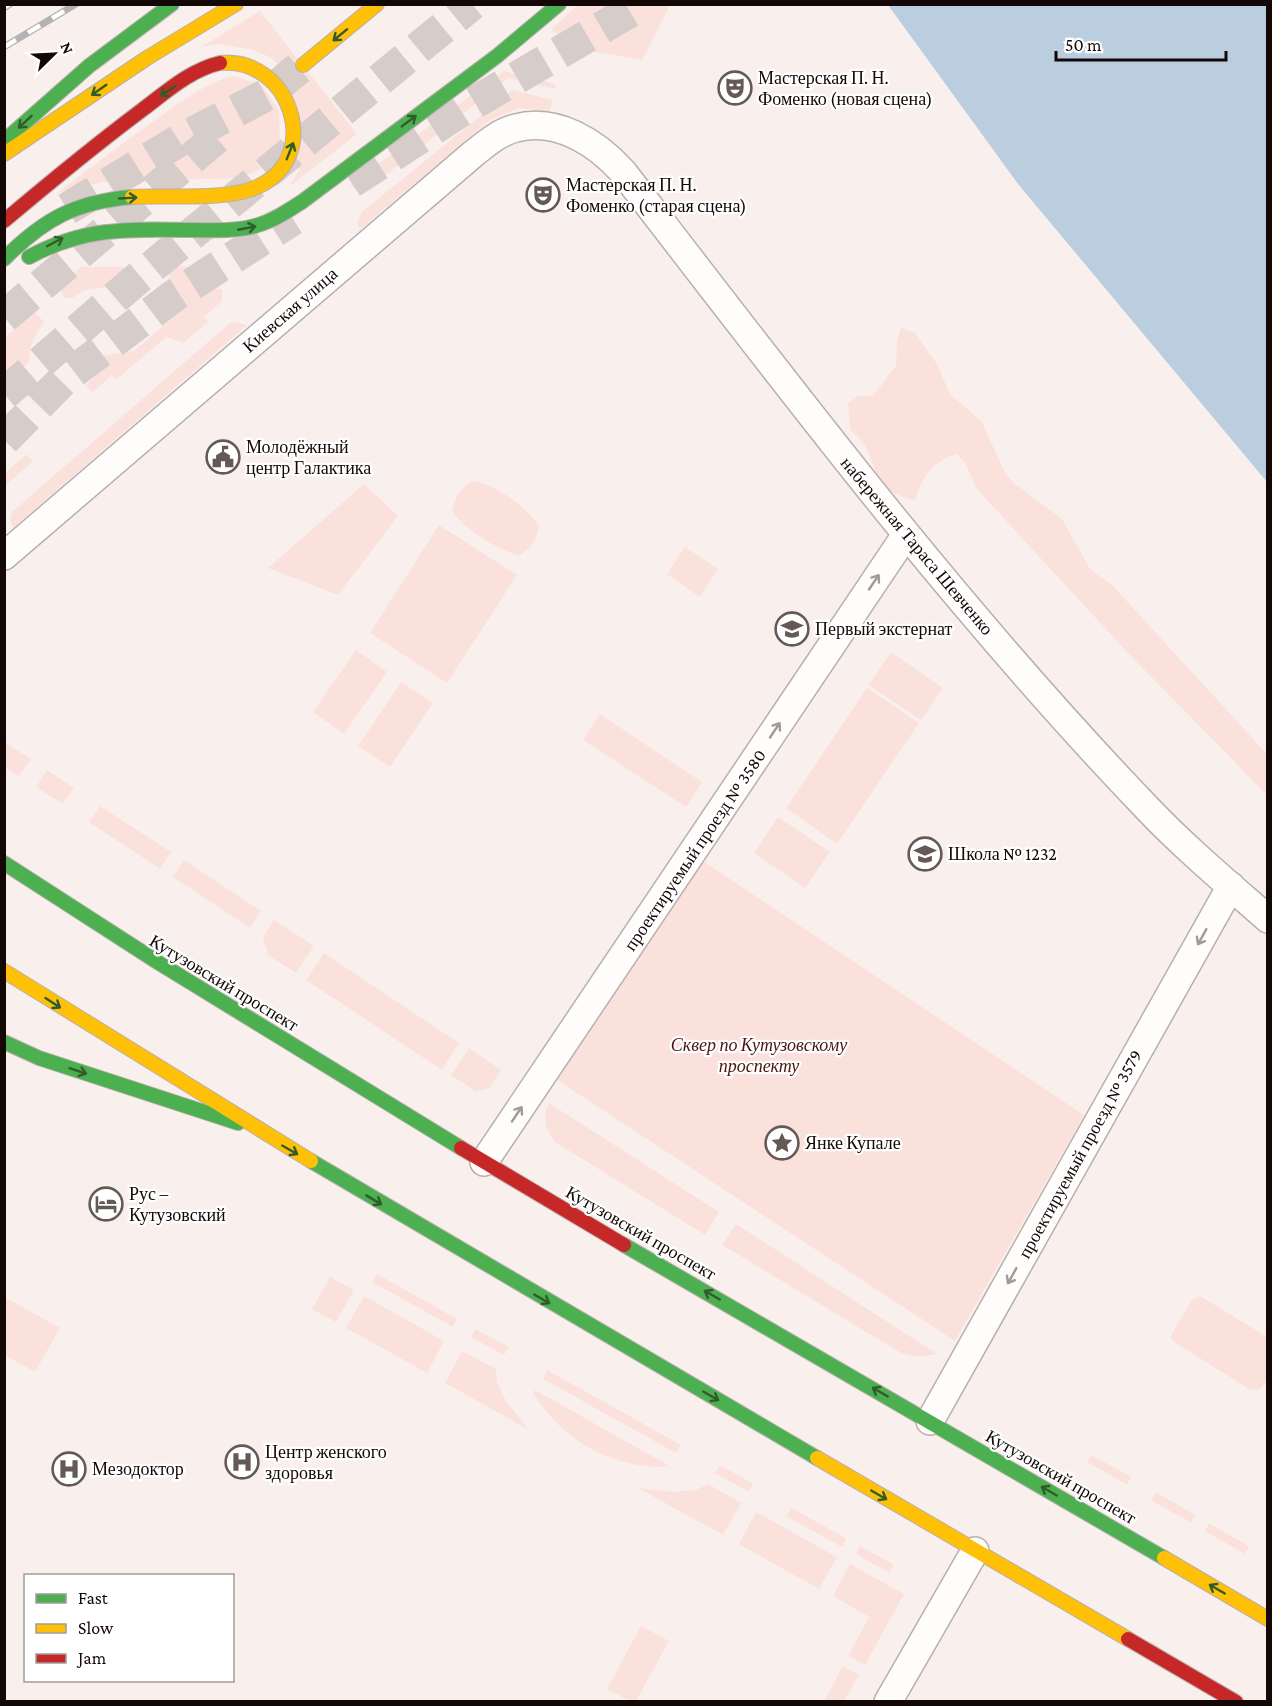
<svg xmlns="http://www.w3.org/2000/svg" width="1272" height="1706" font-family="'Crimson Pro',serif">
	<rect width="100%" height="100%" fill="#f9f0ee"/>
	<!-- green -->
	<path fill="#fae1dc" d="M577 5H670L642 60 589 51 551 30Z
		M260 11 357 134 289 187 299 170 284 69 270 57 253 50 219 44 201 47Z
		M504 71 556 84 555 89 508 78 362 194 350 185Z
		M233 76 261 84 279 111 280 143 260 169 241 178 103 182 57 193C93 166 128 139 165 113 187 98 207 82 233 76Z
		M512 90 553 100 549 112 519 108 488 121 363 227 359 228 357 222 362 212Z
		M170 266 204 267V288L222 289V301L204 317 208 322 183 343 166 337 116 380 112 375 92 393 86 385 96 376 94 362 98 356 134 351 162 327 163 313 167 308Z
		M81 267H123L126 273C122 276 119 281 115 284 105 291 88 284 73 298H64L59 286Z
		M34 311 44 322C36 334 28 346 30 361L5 383V337Z
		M231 322 247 325 13 528 10 520 12 512Z
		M901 328 914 332 937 364 950 394 982 422 1005 473 1014 483 1062 519 1090 569 1112 585 1267 754V795L1126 651 976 488 966 464 957 454C933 460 922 477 915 500 859 488 886 456 850 430L848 403 858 396H872C882 387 886 376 896 366L897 340Z
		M27 454 33 461 6 485 5 499V473Z
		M473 481C496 484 525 507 539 525 537 540 532 547 520 555 501 553 462 527 452 511 455 497 461 488 473 481Z
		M364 484 398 516 338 595 268 568Z
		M439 525 517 575 447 683 370 633Z
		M685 547 718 569 700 597 667 574Z
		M356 650 387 672 344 734 313 712Z
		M891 652 943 688 921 720 869 685Z
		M401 682 433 703 390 767 358 746Z
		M867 688 919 723 837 844 786 808Z
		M600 714 702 782 686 807 583 740Z
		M4 742 31 759 19 776 5 767Z
		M47 770 74 788 63 804 36 787Z
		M100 806 171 852 160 869 89 822Z
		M778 817 830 852 805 888 754 853Z
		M184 860 261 911 250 928 173 877Z
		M703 861 1084 1115 955 1341 557 1080Z
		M274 920 314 946 296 973 268 955 263 937Z
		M324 953 459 1043 442 1070 306 980Z
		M469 1048 501 1070 490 1088 475 1091 451 1075Z
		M549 1103 719 1212 705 1235 555 1142C545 1129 542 1118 549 1103Z
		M736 1224 937 1354 919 1357 903 1354 722 1245Z
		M377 1274 457 1319 453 1327 372 1282Z
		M330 1277 354 1290 336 1322 312 1309Z
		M364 1296 444 1341 427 1373 346 1328Z
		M1200 1296 1267 1337V1380L1259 1390 1249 1389 1174 1342 1171 1337 1173 1332 1192 1300Z
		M5 1297 60 1328 35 1372 5 1355Z
		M475 1329 509 1347 504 1355 471 1337Z
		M462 1351 496 1369 497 1382 506 1401 529 1430 445 1383Z
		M547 1370 681 1445 676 1453 543 1379Z
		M535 1390 668 1465 667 1467C611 1468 563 1441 533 1393Z
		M1092 1455 1131 1477 1127 1485 1087 1462Z
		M720 1465 753 1484 749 1492 715 1473Z
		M708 1484 741 1503 723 1535 638 1488 675 1492 696 1490Z
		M1156 1492 1195 1515 1191 1523 1151 1500Z
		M791 1508 846 1538 842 1547 786 1516Z
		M756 1512 837 1557 819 1589 739 1544Z
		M1209 1523 1249 1546 1245 1554 1205 1531Z
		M860 1546 894 1565 889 1573 856 1554Z
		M850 1564 904 1594 865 1665 848 1656 869 1617 833 1596Z
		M641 1626 669 1641 636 1701H630L607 1689Z
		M843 1666 859 1675 844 1701H824Z"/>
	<!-- water -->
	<path fill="#bbcee0" d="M888 5H1267V482L1018 184Z"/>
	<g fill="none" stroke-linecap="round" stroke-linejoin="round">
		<!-- primary-tunnel -->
		<path stroke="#d6cdcb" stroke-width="33" stroke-dasharray="33 16" stroke-linecap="butt" d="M351 182 462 110 642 4
			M67 209 180 140 268 94 299 68
			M4 317 223 132
			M4 394 137 279 472 4
			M4 440 65 378 175 295 293 219"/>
		<defs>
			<path id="street" d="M4 556 473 154C486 144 499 132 516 128 557 117 597 143 623 172 791 390 956 609 1147 808 1184 847 1227 883 1268 919
				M484 1162 905 536
				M930 1421 1231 886
				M888 1702 975 1551"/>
			<path id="fast" d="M4 141 89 66 172 4
				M29 257C84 227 129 229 190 230 212 230 236 232 258 225 275 220 289 210 303 201L497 56 559 4
				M4 259C44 219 75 202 132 197
				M4 863 159 963 461 1148
				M4 1042 39 1058 238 1123
				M311 1161 817 1458
				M624 1245 1164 1558"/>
			<path id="slow" d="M303 65 377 4
				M4 154 147 58 236 4
				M132 197C166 195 230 201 259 186 324 155 289 56 220 63
				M4 971 311 1161
				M817 1458 1128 1639
				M1164 1558 1268 1619"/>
			<path id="jam" d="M4 221C49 183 94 146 142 110 166 92 190 70 220 63
				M461 1148 624 1245
				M1128 1639 1236 1702"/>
		</defs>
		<!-- street casing -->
		<use href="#street" stroke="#b9afad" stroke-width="30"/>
		<!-- fast casing -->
		<use href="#fast" stroke="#b9afad" stroke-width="16"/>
		<!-- slow casing -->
		<use href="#slow" stroke="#b9afad" stroke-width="16"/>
		<!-- jam casing -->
		<use href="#jam" stroke="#b9afad" stroke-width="16"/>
		<!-- street -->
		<use href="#street" stroke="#fefdfc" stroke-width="27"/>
		<!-- fast -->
		<use href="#fast" stroke="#4caf50" stroke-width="14"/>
		<!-- slow -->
		<use href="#slow" stroke="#ffc107" stroke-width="14"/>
		<!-- jam -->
		<use href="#jam" stroke="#c62828" stroke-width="14"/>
		<defs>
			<path id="rail" d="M4 8 10 4
				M4 47 76 4"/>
		</defs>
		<!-- rail casing -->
		<use href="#rail" stroke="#b4b2b2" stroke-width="7"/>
		<!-- rail -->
		<use href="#rail" stroke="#fff" stroke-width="4.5" stroke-dasharray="14" stroke-linecap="butt"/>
	</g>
	<!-- one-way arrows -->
	<defs><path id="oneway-shaft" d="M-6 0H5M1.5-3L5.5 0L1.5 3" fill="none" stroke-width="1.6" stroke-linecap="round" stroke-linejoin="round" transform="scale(1.5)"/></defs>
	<g stroke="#305c2b">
		<use href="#oneway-shaft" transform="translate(340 35) rotate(141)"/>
		<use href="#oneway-shaft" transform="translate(99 90) rotate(145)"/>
		<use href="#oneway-shaft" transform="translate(168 91) rotate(145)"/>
		<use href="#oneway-shaft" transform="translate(409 121) rotate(-37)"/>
		<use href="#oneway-shaft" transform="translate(25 122) rotate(137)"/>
		<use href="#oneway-shaft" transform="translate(290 151) rotate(-68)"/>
		<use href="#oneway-shaft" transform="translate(128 198) rotate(-3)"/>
		<use href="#oneway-shaft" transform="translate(247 228) rotate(-11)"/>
		<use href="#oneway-shaft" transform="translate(55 242) rotate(-28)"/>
		<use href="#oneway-shaft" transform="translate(53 1003) rotate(33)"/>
		<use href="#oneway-shaft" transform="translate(78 1071) rotate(18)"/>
		<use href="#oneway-shaft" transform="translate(290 1150) rotate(30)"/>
		<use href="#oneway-shaft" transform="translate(374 1200) rotate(31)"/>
		<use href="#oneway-shaft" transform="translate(712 1295) rotate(-150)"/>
		<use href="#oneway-shaft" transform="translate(542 1299) rotate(30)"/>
		<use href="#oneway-shaft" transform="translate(880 1392) rotate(-150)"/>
		<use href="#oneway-shaft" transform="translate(711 1396) rotate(30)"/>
		<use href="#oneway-shaft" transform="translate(1049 1491) rotate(-150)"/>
		<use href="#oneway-shaft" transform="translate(879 1495) rotate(30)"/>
		<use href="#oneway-shaft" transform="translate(1217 1589) rotate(-150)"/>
	</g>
	<g stroke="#a09b9a">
		<use href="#oneway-shaft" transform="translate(874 582) rotate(-56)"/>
		<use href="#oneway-shaft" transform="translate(775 730) rotate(-56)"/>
		<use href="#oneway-shaft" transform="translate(1202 937) rotate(119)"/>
		<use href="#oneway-shaft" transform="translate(517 1114) rotate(-56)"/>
		<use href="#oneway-shaft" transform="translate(1012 1276) rotate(119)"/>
	</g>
	<!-- icons -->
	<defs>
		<symbol id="theatre-ring" viewBox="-11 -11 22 22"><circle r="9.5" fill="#fff" stroke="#645957" stroke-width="1.5"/><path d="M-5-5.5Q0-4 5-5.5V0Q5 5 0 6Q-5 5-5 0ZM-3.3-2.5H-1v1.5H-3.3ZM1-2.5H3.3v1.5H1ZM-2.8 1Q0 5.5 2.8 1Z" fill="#645957"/></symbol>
		<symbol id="civic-ring" viewBox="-11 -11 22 22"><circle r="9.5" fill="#fff" stroke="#645957" stroke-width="1.5"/><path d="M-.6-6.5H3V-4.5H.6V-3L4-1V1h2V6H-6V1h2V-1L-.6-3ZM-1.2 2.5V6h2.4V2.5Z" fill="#645957"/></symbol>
		<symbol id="school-ring" viewBox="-11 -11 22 22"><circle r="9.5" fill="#fff" stroke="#645957" stroke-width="1.5"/><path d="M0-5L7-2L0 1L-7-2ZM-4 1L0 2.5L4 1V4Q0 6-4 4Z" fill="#645957"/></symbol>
		<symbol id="sight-ring" viewBox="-11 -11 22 22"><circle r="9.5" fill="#fff" stroke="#645957" stroke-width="1.5"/><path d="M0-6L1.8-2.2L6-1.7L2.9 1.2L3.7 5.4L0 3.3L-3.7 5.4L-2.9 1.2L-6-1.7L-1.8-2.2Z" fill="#645957"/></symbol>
		<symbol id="hotel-ring" viewBox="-11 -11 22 22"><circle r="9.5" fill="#fff" stroke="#645957" stroke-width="1.5"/><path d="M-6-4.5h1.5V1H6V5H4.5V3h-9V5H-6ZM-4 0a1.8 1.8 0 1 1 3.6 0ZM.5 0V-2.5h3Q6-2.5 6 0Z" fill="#645957"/></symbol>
		<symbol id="hospital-ring" viewBox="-11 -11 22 22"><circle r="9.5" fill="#fff" stroke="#645957" stroke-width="1.5"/><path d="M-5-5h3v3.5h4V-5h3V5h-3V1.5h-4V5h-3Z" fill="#645957"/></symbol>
	</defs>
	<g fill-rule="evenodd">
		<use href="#theatre-ring" x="716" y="69" width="38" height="38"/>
		<use href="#theatre-ring" x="524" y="176" width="38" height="38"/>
		<use href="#civic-ring" x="204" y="438" width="38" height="38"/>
		<use href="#school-ring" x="773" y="610" width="38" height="38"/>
		<use href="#school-ring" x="906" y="835" width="38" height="38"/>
		<use href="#sight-ring" x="763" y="1124" width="38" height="38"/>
		<use href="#hotel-ring" x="87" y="1185" width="38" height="38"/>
		<use href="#hospital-ring" x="223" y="1443" width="38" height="38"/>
		<use href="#hospital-ring" x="50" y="1450" width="38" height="38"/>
	</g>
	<g text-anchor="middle" stroke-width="4.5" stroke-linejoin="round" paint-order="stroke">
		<!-- poi labels -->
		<g font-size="18" fill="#130806" stroke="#fff" text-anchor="start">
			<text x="758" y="84">Мастерская П. Н.<tspan x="758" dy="21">Фоменко (новая сцена)</tspan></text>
			<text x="566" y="191">Мастерская П. Н.<tspan x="566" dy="21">Фоменко (старая сцена)</tspan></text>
			<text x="246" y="453">Молодёжный<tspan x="246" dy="21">центр Галактика</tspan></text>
			<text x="815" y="635">Первый экстернат</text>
			<text x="948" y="860">Школа № 1232</text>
			<text x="805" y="1149">Янке Купале</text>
			<text x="129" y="1200">Рус –<tspan x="129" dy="21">Кутузовский</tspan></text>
			<text x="265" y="1458">Центр женского<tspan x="265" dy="21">здоровья</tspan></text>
			<text x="92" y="1475">Мезодоктор</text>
		</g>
		<!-- street labels -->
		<g font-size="18" fill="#130806" stroke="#fff">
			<text transform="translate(290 310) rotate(-41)" y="6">Киевская улица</text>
			<text transform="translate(917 546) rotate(50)" y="6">набережная Тараса Шевченко</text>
			<text transform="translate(695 850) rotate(-56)" y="6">проектируемый проезд № 3580</text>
			<text transform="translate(224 983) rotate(31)" y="6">Кутузовский проспект</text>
			<text transform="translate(1080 1154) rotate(-61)" y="6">проектируемый проезд № 3579</text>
			<text transform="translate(641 1233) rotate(30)" y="6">Кутузовский проспект</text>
			<text transform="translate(1061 1477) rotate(30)" y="6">Кутузовский проспект</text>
		</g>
		<!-- park labels -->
		<g font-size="18" font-style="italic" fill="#4b160f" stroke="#fff">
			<text x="759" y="1051">Сквер по Кутузовскому<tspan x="759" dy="21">проспекту</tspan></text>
		</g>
	</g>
	<!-- border -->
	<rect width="1272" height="1706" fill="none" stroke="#130806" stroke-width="12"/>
	<!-- legend -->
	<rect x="24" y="1574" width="210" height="108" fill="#ffffff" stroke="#a19c9b" stroke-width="1.5"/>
	<rect x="36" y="1594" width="30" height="9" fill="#4caf50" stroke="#a19c9b" stroke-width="1.5"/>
	<text x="78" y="1604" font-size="18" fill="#130806">Fast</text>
	<rect x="36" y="1624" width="30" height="9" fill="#ffc107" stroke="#a19c9b" stroke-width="1.5"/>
	<text x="78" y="1634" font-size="18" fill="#130806">Slow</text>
	<rect x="36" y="1654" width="30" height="9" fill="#c62828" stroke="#a19c9b" stroke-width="1.5"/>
	<text x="78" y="1664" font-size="18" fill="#130806">Jam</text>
	<!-- north arrow -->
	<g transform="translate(54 54) rotate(66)" stroke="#ffffff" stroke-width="4.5" paint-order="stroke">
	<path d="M0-4.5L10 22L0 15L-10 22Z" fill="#130806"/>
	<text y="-9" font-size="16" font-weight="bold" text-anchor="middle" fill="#130806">N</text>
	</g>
	<!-- scale -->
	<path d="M1056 51v9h170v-9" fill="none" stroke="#130806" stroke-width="3"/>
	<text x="1065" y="51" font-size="18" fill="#130806" stroke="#ffffff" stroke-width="4.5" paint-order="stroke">50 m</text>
</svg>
